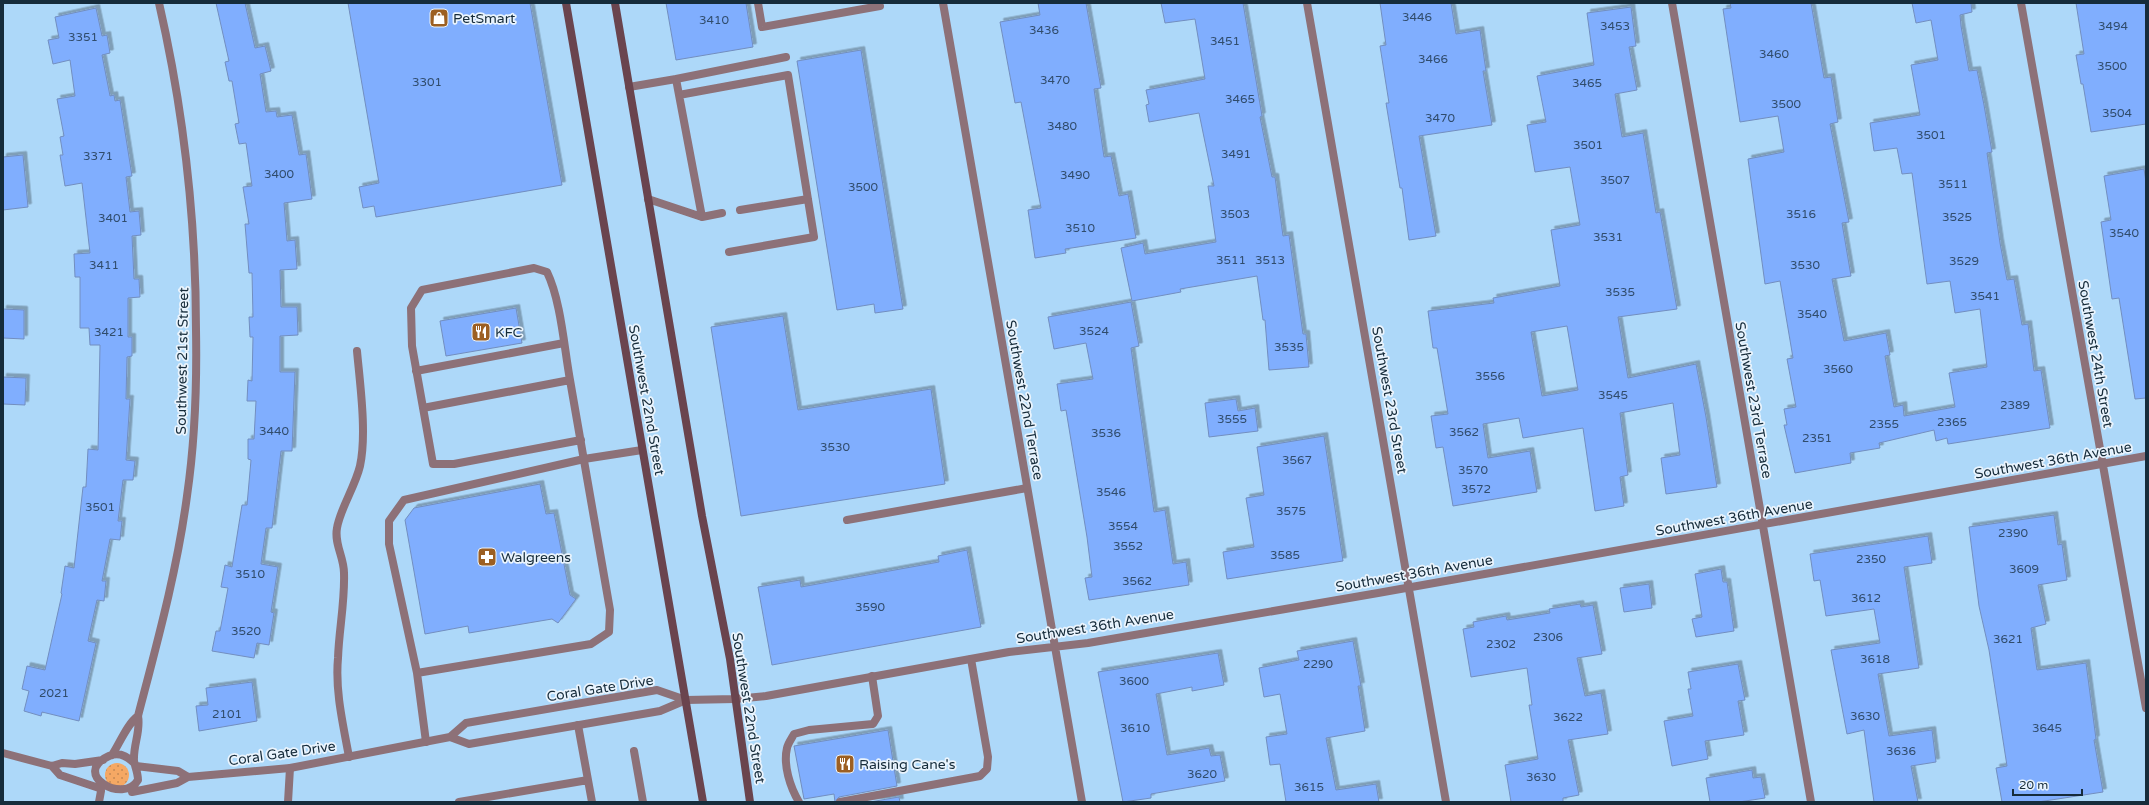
<svg xmlns="http://www.w3.org/2000/svg" width="2149" height="805" font-family="'Varela Round',sans-serif">
	<defs>
		<pattern id="grass-dots" width="8" height="8" patternUnits="userSpaceOnUse"><rect width="8" height="8" fill="#f5a864"/><path d="M2 2h.1M6 6h.1" fill="none" stroke="#c58954" stroke-width="1.8" stroke-linecap="round"/></pattern>
		<filter id="shadow"><feDropShadow dx="3.5" dy="-3.5" stdDeviation="0" flood-color="#0004"/></filter>
	</defs>
	<rect width="100%" height="100%" fill="#add8f9"/>
	<!-- grass -->
	<path fill="url(#grass-dots)" d="M105 775a12 12 0 1 1 24 0a12 12 0 1 1-24 0Z"/>
	<!-- building -->
	<path fill="#80aefe" stroke="#728ebf" fill-rule="evenodd" filter="url(#shadow)" d="M216 3H245L255 48 265 46 271 71 260 74 266 112 276 111 277 117 292 115 299 155 306 154 312 199 284 203 287 241 295 240 297 269 280 270 281 307H297L298 335 280 336V372H295L292 451H281L272 528H266L261 564 278 567 271 612 274 613 269 645 257 643 254 658 212 651 216 631H220L228 588 221 587 225 565 232 567 242 505H247L251 460 248 459V439H254L256 401H247L248 380 252 381 253 337H250L249 317H253L252 273H249L245 224H249L243 187 252 186 246 143 239 144 235 124 239 123 232 81H229L225 62 229 61Z
		M348 3H530L562 185 376 217 374 206 363 208 359 187 379 183Z
		M666 3H746L753 47 676 60Z
		M1038 3H1086L1101 88 1094 89 1104 157 1111 156 1119 196 1128 194 1136 238 1065 249 1066 253 1035 258 1028 210 1041 208 1021 102 1015 103 1000 22 1040 15Z
		M1161 3H1243L1262 116 1260 117 1272 177H1275L1283 236 1289 235 1303 334H1306L1309 367 1269 370 1265 320H1263L1257 276 1180 289 1181 292 1132 301 1121 248 1143 243 1145 254 1216 242 1208 186H1214L1199 113 1149 122 1146 105 1149 104 1146 90 1205 79 1195 19 1165 23Z
		M1380 3H1451L1456 34 1480 30 1486 71H1483L1492 125 1419 136 1436 236 1409 240 1402 188H1400L1386 103H1389L1380 46 1386 45Z
		M1730 3H1811L1824 78 1831 77 1838 122 1830 124 1849 222 1842 223 1851 276 1832 279 1844 341 1886 333 1890 355 1885 356 1894 407 1903 405 1904 416 1955 407 1949 373 1987 367 1980 309 1955 313 1950 281 1927 284 1912 173 1902 174 1897 148 1874 151 1870 123 1920 115 1911 65 1938 60 1931 20 1916 23 1912 3H1971L1972 12 1960 15 1961 26 1969 71 1977 70 1984 105 1992 152 1987 153 2000 243 2007 280 2014 279 2022 325 2028 324 2034 371 2041 370 2050 428 1948 444 1947 438 1936 441 1934 430 1879 443 1880 448 1850 453 1851 463 1795 473 1784 425H1787L1784 409 1796 407 1787 359 1793 358 1780 281 1765 284 1748 159 1784 152 1778 116 1740 122 1723 9 1731 8Z
		M2076 3H2146V124L2091 132 2083 84H2081L2076 55 2084 54Z
		M1631 7 1636 46 1629 47 1637 90 1615 94 1622 137 1643 133 1656 213 1660 212 1677 309 1618 317 1628 378 1696 364 1706 417 1717 487 1666 494 1661 458 1680 455 1673 403 1620 413 1628 475 1620 477 1624 506 1595 511 1583 428 1523 438 1519 418 1483 424 1488 458 1530 451 1537 492 1453 506 1443 447 1436 448 1431 416 1448 414 1437 348H1433L1428 311 1494 303 1493 298 1560 286 1551 230 1580 225 1570 167 1535 172 1527 125 1546 122 1537 76 1594 65 1587 13ZM1567 326 1578 390 1542 396 1531 332Z
		M96 8 102 36 107 35 110 53 102 55 110 96 114 95 115 101 120 100 132 176 126 177 130 212 139 211 141 235 132 236 134 279H139L140 297 128 298V337H132V356L127 357 126 399H130L126 460 135 461 133 480H123L118 521H122L120 540 110 539 102 581H106L104 601 97 600 88 641 96 643 79 721 42 712 41 716 24 711 29 691 22 689 27 666 45 670 62 594 61 593 65 566 74 568 83 487H86L88 449 98 450 100 345H90L89 328H80V277H75L74 254 90 253 82 183 65 186 60 155H63L60 137 64 136 57 99 75 96 70 60 53 64 48 40 59 38 55 17Z
		M861 50 903 309 875 313 874 304 837 310 797 61Z
		M23 155 28 207 3 210V157Z
		M2144 169 2146 182V398L2135 399 2119 298 2112 299 2101 222 2111 220 2104 176Z
		M1131 302 1139 346 1131 348 1154 512 1165 510 1173 564 1186 562 1189 585 1089 600 1085 578 1092 577 1087 537 1066 410 1061 411 1057 384 1093 379 1086 343 1054 349 1048 317Z
		M516 308 522 343 446 356 440 321Z
		M3 309 24 310V339L3 338Z
		M783 316 798 410 931 389 945 484 741 516 711 327Z
		M3 377 26 378 25 405 3 404Z
		M1236 399 1238 411 1255 408 1258 431 1209 437 1205 403Z
		M1324 436 1343 561 1227 579 1223 552 1254 547 1246 498 1264 495 1257 447Z
		M540 484 546 514 554 513 570 595 576 599 558 623 552 619 469 633 468 626 425 634 405 520 414 508Z
		M2054 515 2058 545 2062 544 2067 580 2038 585 2046 624 2031 628 2037 670 2086 663 2096 739 2094 740 2103 792 2038 802H2002L1996 768 2007 766 1989 650 1979 606 1969 527Z
		M1928 536 1932 563 1904 567 1919 668 1878 674 1889 736 1932 730 1936 762 1911 766 1918 802H1874L1864 730 1847 734 1831 650 1880 643 1874 609 1826 616 1820 580 1814 581 1810 554Z
		M967 550 981 627 772 665 758 587 800 580 801 587 939 562 938 556Z
		M1721 569 1723 582H1727L1734 631 1696 637 1692 619 1702 617 1695 574Z
		M1649 584 1652 608 1624 612 1620 588Z
		M1580 604 1581 607 1593 605 1602 654 1577 658 1585 696 1601 693 1608 734 1568 740 1579 795 1563 798V802H1511L1505 765 1538 759 1529 705H1532L1527 668 1471 677 1463 629 1474 627 1473 622 1506 616 1507 620 1550 613 1549 609Z
		M1353 641 1361 686H1358L1365 731 1326 738 1336 790 1376 784 1379 802H1286L1280 764 1270 765 1266 737 1287 734 1280 694 1264 697 1259 668 1299 660 1297 651Z
		M1218 653 1224 685 1192 691V687L1156 694 1167 755 1209 748 1211 756 1220 755 1225 781 1151 794V798L1123 802 1098 672Z
		M1738 664 1745 700 1738 701 1744 735 1705 741 1708 759 1672 766 1664 721 1693 716 1688 689H1691L1688 672Z
		M252 682 257 721 199 731 196 706 208 705 206 688Z
		M888 730 897 786 839 797 835 802 834 794 804 799 794 746Z
		M1752 770 1753 778 1761 777 1765 798 1739 802H1710L1706 778Z
		M899 797 900 802H870Z"/>
	<g fill="none" stroke-linecap="round" stroke-linejoin="round">
		<!-- service -->
		<path stroke="#8d7178" stroke-width="8" d="M758 3 762 27 880 6
			M676 79 786 57
			M629 87 676 79 702 217
			M679 95 788 75 814 237 729 252
			M648 199 702 217 722 213
			M740 210 808 199
			M416 371 564 343
			M423 408 570 380
			M847 520 1027 488
			M417 673 591 644 609 632 610 610 570 380C564 347 561 301 547 272L534 268 422 290 411 308 412 346 433 464H454L581 440
			M578 725 592 802
			M426 742 417 673 389 544V521L404 500 584 459 642 450
			M634 751 643 802
			M349 757C343 724 335 691 338 658 339 629 345 602 344 573 344 557 334 544 337 528 340 509 355 487 360 466 367 434 360 384 357 351
			M288 802 290 768
			M459 802 588 780
			M799 802C790 787 783 765 787 748 788 743 792 738 794 734L809 730 873 724 878 716 872 676
			M840 802 980 776 987 769 988 757 971 659"/>
		<!-- minor -->
		<path stroke="#8d7178" stroke-width="8" d="M943 3 1082 802
			M1307 3 1446 802
			M1672 3 1811 802
			M2021 3 2146 708
			M450 737 466 723 657 690 686 700 735 699 766 696 1009 652 1088 643 1378 593 2146 456
			M3 753 52 766 62 763 75 764 103 760
			M112 755C120 743 127 724 138 716
			M134 763C127 756 118 752 109 756 70 774 124 805 138 780 138 773 135 767 134 761 133 745 141 731 138 716 157 643 177 571 187 496 195 441 197 386 196 330 196 218 184 112 159 3
			M52 766 60 775 99 788
			M136 766 178 771 188 777
			M132 792 177 783 188 777 290 768 450 737 469 744 660 711 686 700
			M99 802 101 791"/>
		<!-- secondary -->
		<path stroke="#6a444e" stroke-width="8" d="M566 3 703 802
			M615 3 702 516 730 659 750 802"/>
	</g>
	<!-- icons -->
	<defs>
		<symbol id="shop-square" viewBox="-11 -11 22 22"><rect x="-9" y="-9" width="18" height="18" rx="4" fill="#9c5f22" stroke="#eaf4fd"/><path d="M-5-2.5h2.3a2.7 3.5 0 0 1 5.4 0H5L5.5 6h-11ZM-1.5-2.5h3a1.5 2.3 0 0 0-3 0Z" fill="#fff"/></symbol>
		<symbol id="restaurant-square" viewBox="-11 -11 22 22"><rect x="-9" y="-9" width="18" height="18" rx="4" fill="#9c5f22" stroke="#eaf4fd"/><path d="M-5-6h1v4h1v-4h1v4h1v-4h1v5L-1.5 .5V6h-2V.5L-5-1ZM5-6V6H3V1.5H1.5Q1.5-4 5-6Z" fill="#fff"/></symbol>
		<symbol id="pharmacy-square" viewBox="-11 -11 22 22"><rect x="-9" y="-9" width="18" height="18" rx="4" fill="#9c5f22" stroke="#eaf4fd"/><path d="M-2-6h4v4h4v4h-4v4h-4v-4h-4v-4h4Z" fill="#fff"/></symbol>
	</defs>
	<g fill-rule="evenodd">
		<use href="#shop-square" x="428" y="7" width="22" height="22"/>
		<use href="#restaurant-square" x="470" y="321" width="22" height="22"/>
		<use href="#pharmacy-square" x="476" y="546" width="22" height="22"/>
		<use href="#restaurant-square" x="834" y="753" width="22" height="22"/>
	</g>
	<g text-anchor="middle" stroke-width="3.5" stroke-linejoin="round" paint-order="stroke">
		<!-- number labels -->
		<g font-size="12" fill="#304c6c">
			<text x="1417" y="21">3446</text>
			<text x="714" y="24">3410</text>
			<text x="1615" y="30">3453</text>
			<text x="2113" y="30">3494</text>
			<text x="1044" y="34">3436</text>
			<text x="83" y="41">3351</text>
			<text x="1225" y="45">3451</text>
			<text x="1774" y="58">3460</text>
			<text x="1433" y="63">3466</text>
			<text x="2112" y="70">3500</text>
			<text x="1055" y="84">3470</text>
			<text x="427" y="86">3301</text>
			<text x="1587" y="87">3465</text>
			<text x="1240" y="103">3465</text>
			<text x="1786" y="108">3500</text>
			<text x="2117" y="117">3504</text>
			<text x="1440" y="122">3470</text>
			<text x="1062" y="130">3480</text>
			<text x="1931" y="139">3501</text>
			<text x="1588" y="149">3501</text>
			<text x="1236" y="158">3491</text>
			<text x="98" y="160">3371</text>
			<text x="279" y="178">3400</text>
			<text x="1075" y="179">3490</text>
			<text x="1615" y="184">3507</text>
			<text x="1953" y="188">3511</text>
			<text x="863" y="191">3500</text>
			<text x="1235" y="218">3503</text>
			<text x="1801" y="218">3516</text>
			<text x="1957" y="221">3525</text>
			<text x="113" y="222">3401</text>
			<text x="1080" y="232">3510</text>
			<text x="2124" y="237">3540</text>
			<text x="1608" y="241">3531</text>
			<text x="1231" y="264">3511</text>
			<text x="1270" y="264">3513</text>
			<text x="1964" y="265">3529</text>
			<text x="104" y="269">3411</text>
			<text x="1805" y="269">3530</text>
			<text x="1620" y="296">3535</text>
			<text x="1985" y="300">3541</text>
			<text x="1812" y="318">3540</text>
			<text x="1094" y="335">3524</text>
			<text x="109" y="336">3421</text>
			<text x="1289" y="351">3535</text>
			<text x="1838" y="373">3560</text>
			<text x="1490" y="380">3556</text>
			<text x="1613" y="399">3545</text>
			<text x="2015" y="409">2389</text>
			<text x="1232" y="423">3555</text>
			<text x="1952" y="426">2365</text>
			<text x="1884" y="428">2355</text>
			<text x="274" y="435">3440</text>
			<text x="1464" y="436">3562</text>
			<text x="1106" y="437">3536</text>
			<text x="1817" y="442">2351</text>
			<text x="835" y="451">3530</text>
			<text x="1297" y="464">3567</text>
			<text x="1473" y="474">3570</text>
			<text x="1476" y="493">3572</text>
			<text x="1111" y="496">3546</text>
			<text x="100" y="511">3501</text>
			<text x="1291" y="515">3575</text>
			<text x="1123" y="530">3554</text>
			<text x="2013" y="537">2390</text>
			<text x="1128" y="550">3552</text>
			<text x="1285" y="559">3585</text>
			<text x="1871" y="563">2350</text>
			<text x="2024" y="573">3609</text>
			<text x="250" y="578">3510</text>
			<text x="1137" y="585">3562</text>
			<text x="1866" y="602">3612</text>
			<text x="870" y="611">3590</text>
			<text x="246" y="635">3520</text>
			<text x="1548" y="641">2306</text>
			<text x="2008" y="643">3621</text>
			<text x="1501" y="648">2302</text>
			<text x="1875" y="663">3618</text>
			<text x="1318" y="668">2290</text>
			<text x="1134" y="685">3600</text>
			<text x="54" y="697">2021</text>
			<text x="227" y="718">2101</text>
			<text x="1865" y="720">3630</text>
			<text x="1568" y="721">3622</text>
			<text x="1135" y="732">3610</text>
			<text x="2047" y="732">3645</text>
			<text x="1901" y="755">3636</text>
			<text x="1202" y="778">3620</text>
			<text x="1541" y="781">3630</text>
			<text x="1309" y="791">3615</text>
		</g>
		<!-- poi labels -->
		<g font-size="14" fill="#162c3b" stroke="#eaf4fd" text-anchor="start">
			<text x="453" y="23">PetSmart</text>
			<text x="495" y="337">KFC</text>
			<text x="501" y="562">Walgreens</text>
			<text x="859" y="769">Raising Cane's</text>
		</g>
		<!-- street labels -->
		<g font-size="14" fill="#162c3b" stroke="#eaf4fd">
			<text transform="translate(2096 354) rotate(80)" y="5">Southwest 24th Street</text>
			<text transform="translate(182 361) rotate(-89)" y="5">Southwest 21st Street</text>
			<text transform="translate(647 400) rotate(80)" y="5">Southwest 22nd Street</text>
			<text transform="translate(1025 400) rotate(80)" y="5">Southwest 22nd Terrace</text>
			<text transform="translate(1390 400) rotate(80)" y="5">Southwest 23rd Street</text>
			<text transform="translate(1754 400) rotate(80)" y="5">Southwest 23rd Terrace</text>
			<text transform="translate(2053 460) rotate(-10)" y="5">Southwest 36th Avenue</text>
			<text transform="translate(1734 517) rotate(-10)" y="5">Southwest 36th Avenue</text>
			<text transform="translate(1414 573) rotate(-10)" y="5">Southwest 36th Avenue</text>
			<text transform="translate(1095 626) rotate(-9)" y="5">Southwest 36th Avenue</text>
			<text transform="translate(600 688) rotate(-9)" y="5">Coral Gate Drive</text>
			<text transform="translate(749 708) rotate(81)" y="5">Southwest 22nd Street</text>
			<text transform="translate(282 753) rotate(-8)" y="5">Coral Gate Drive</text>
		</g>
	</g>
	<!-- border -->
	<rect width="2149" height="805" fill="none" stroke="#162c3b" stroke-width="8"/>
	<!-- scale -->
	<path d="M2013 789v6h69v-6" fill="none" stroke="#162c3b" stroke-width="2"/>
	<text x="2019" y="789" font-size="12" fill="#162c3b" stroke="#eaf4fd" stroke-width="3" paint-order="stroke">20 m</text>
</svg>
